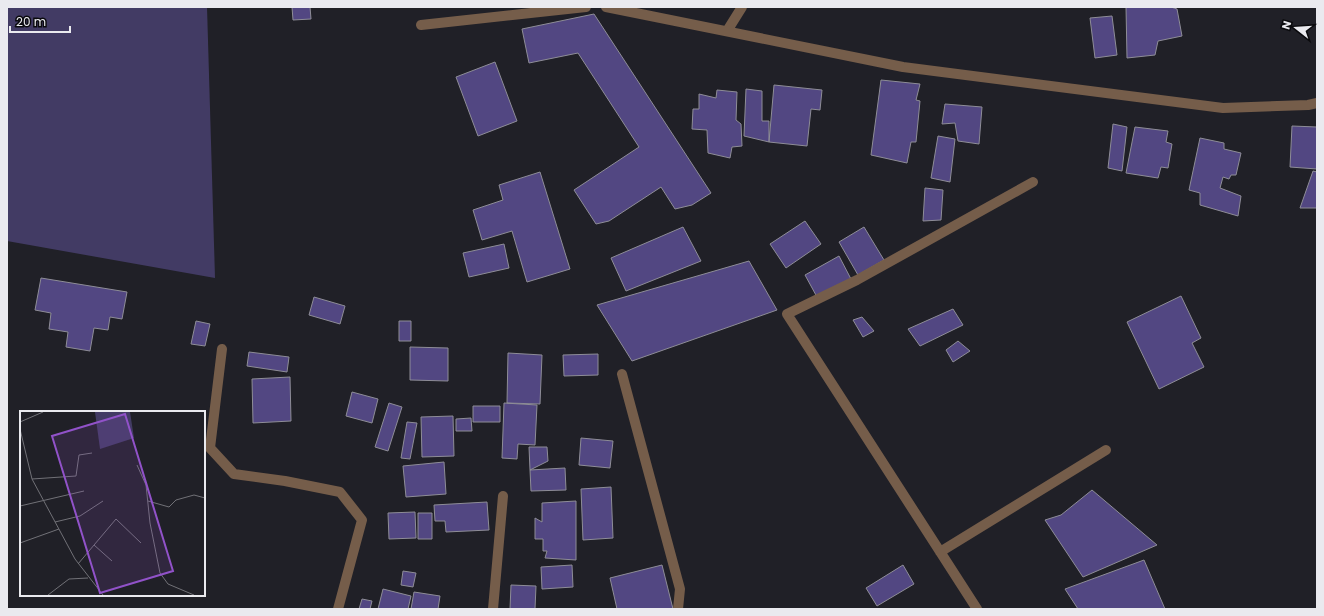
<svg xmlns="http://www.w3.org/2000/svg" width="1324" height="616" font-family="Poppins,sans-serif">
	<rect width="100%" height="100%" fill="#202027"/>
	<!-- green -->
	<path fill="#423b64" d="M7 7H207L215 278 7 241Z"/>
	<!-- building -->
	<path fill="#524782" stroke="#8e8d97" d="M292 7H310L311 19 293 20Z
		M1126 7H1171L1177 9 1182 36 1158 41 1155 55 1127 58Z
		M594 14 711 193 692 205 675 209 661 187 609 221 596 224 574 190 639 147 578 53 529 63 522 29Z
		M1112 16 1117 55 1095 58 1090 18Z
		M495 62 517 121 478 136 456 77Z
		M881 80 920 84 916 100 920 101 916 142H911L907 163 871 155Z
		M774 85 822 90 820 110 811 109 807 146 769 142Z
		M746 89 762 91V121H769V142L744 136Z
		M717 90 737 92 736 120 741 124 742 146 732 147 730 158 708 153 707 130 692 129 693 109H699V94L716 98Z
		M945 104 982 107 979 144 958 141 955 123 942 124Z
		M1113 124 1127 127 1122 171 1108 168Z
		M1292 126 1317 127V169L1290 167Z
		M1135 127 1168 131 1166 142 1172 144 1168 168 1161 167 1158 178 1126 173Z
		M938 136 955 139 950 182 931 178Z
		M1200 138 1224 143V149L1241 153 1236 175H1231L1229 179 1223 177 1220 188 1241 196 1238 216 1200 205V193L1189 190Z
		M1313 171 1317 172V208H1300Z
		M540 172 570 269 527 282 512 231 482 240 473 210 503 200 499 185Z
		M925 188 943 190 941 220 923 221Z
		M805 221 821 244 786 268 770 244Z
		M683 227 701 261 626 291 611 258Z
		M864 227 884 260 858 275 839 242Z
		M504 244 509 268 469 277 463 253Z
		M839 256 851 279 817 297 805 275Z
		M749 261 777 310 632 361 597 305Z
		M41 278 127 292 122 319 110 317 108 330 94 328 90 351 66 347 68 332 49 329 51 313 35 310Z
		M1181 296 1201 338 1192 343 1204 367 1159 389 1127 322Z
		M314 297 345 306 340 324 309 315Z
		M953 309 963 325 920 346 908 329Z
		M862 317 874 331 863 337 853 320Z
		M196 321 210 324 205 346 191 344Z
		M399 321H411V341H399Z
		M958 341 970 351 953 362 946 350Z
		M410 347 448 348V381L410 380Z
		M249 352 289 357 287 372 247 366Z
		M508 353 542 355 540 404 507 403Z
		M598 354V375L564 376 563 355Z
		M290 377 291 421 253 423 252 379Z
		M352 392 378 399 372 423 346 416Z
		M389 403 402 407 388 451 375 447Z
		M504 403 537 405 535 445 518 444 517 459 502 458Z
		M473 406H500V422H473Z
		M453 416 454 456 422 457 421 417Z
		M471 418 472 431H456V419Z
		M407 422 417 423 410 459 401 458Z
		M581 438 613 441 610 468 579 465Z
		M529 447H547L548 461 530 470Z
		M444 462 446 494 406 497 403 466Z
		M565 468 566 490 531 491 530 470Z
		M611 487 613 538 583 540 581 489Z
		M1092 490 1157 545 1083 577 1045 520 1061 515Z
		M576 501V560L545 558 547 551H543V539H535V518L542 522V503Z
		M487 502 489 530 446 532 445 521H435L434 505Z
		M415 512 416 538 389 539 388 513Z
		M418 513H432V539H418Z
		M1144 560 1165 609H1078L1065 589Z
		M572 565 573 587 542 589 541 567Z
		M662 565 673 609H617L610 578Z
		M903 565 914 584 877 606 866 588Z
		M403 571 416 573 413 587 401 585Z
		M511 585 536 586 535 609H510Z
		M383 589 411 596 408 609H378Z
		M414 592 440 596 438 609H411Z
		M362 599 372 601 370 609H359Z"/>
	<g fill="none" stroke-linecap="round" stroke-linejoin="round">
		<!-- street -->
		<path stroke="#755d4a" stroke-width="10" d="M606 7 903 67 1223 108 1308 105 1317 103
			M421 25 586 7
			M727 31 742 7
			M222 349 210 448 234 474 285 481 340 492 362 520 338 609
			M622 374 680 589 678 609
			M940 552 1106 450
			M493 609 503 496
			M977 609 787 314 857 280 1033 182"/>
	</g>
	<!-- overview -->
	<g transform="translate(20 411)">
		<rect width="185" height="185" fill="#202027"/>
		<path d="M75 1H110L114 27 80 38Z" fill="#423b64"/>
		<path fill="none" stroke="#717177" stroke-width="1" d="M0 11 23 1M0 18 12 68 55 148 83 184M117 54 126 74 130 112 140 162 148 173 174 184M12 68 56 65 59 44 72 42M128 90 149 96 156 89 174 84 185 87M0 95 64 80M35 111 60 105 83 90M0 132 39 118M74 134 92 150M58 153 96 108 121 132M28 184 49 168 68 167"/>
		<path fill="#9152c9" fill-opacity="0.15" stroke="#9152c9" stroke-width="2" d="M105 3 153 160 80 182 32 25Z"/>
		<rect width="185" height="185" fill="none" stroke="#eaeaef" stroke-width="2"/>
	</g>
	<!-- border -->
	<rect width="1324" height="616" fill="none" stroke="#eaeaef" stroke-width="16"/>
	<!-- north arrow -->
	<g transform="translate(1296 28) rotate(287)" stroke="#0a0a0d" stroke-width="3" paint-order="stroke">
	<path d="M0-3L7 15L0 10L-7 15Z" fill="#eaeaef"/>
	<text y="-6" font-size="11" font-weight="bold" text-anchor="middle" fill="#eaeaef">N</text>
	</g>
	<!-- scale -->
	<path d="M10 26v6h60v-6" fill="none" stroke="#eaeaef" stroke-width="2"/>
	<text x="16" y="26" font-size="12" fill="#eaeaef" stroke="#0a0a0d" stroke-width="3" paint-order="stroke">20 m</text>
</svg>
